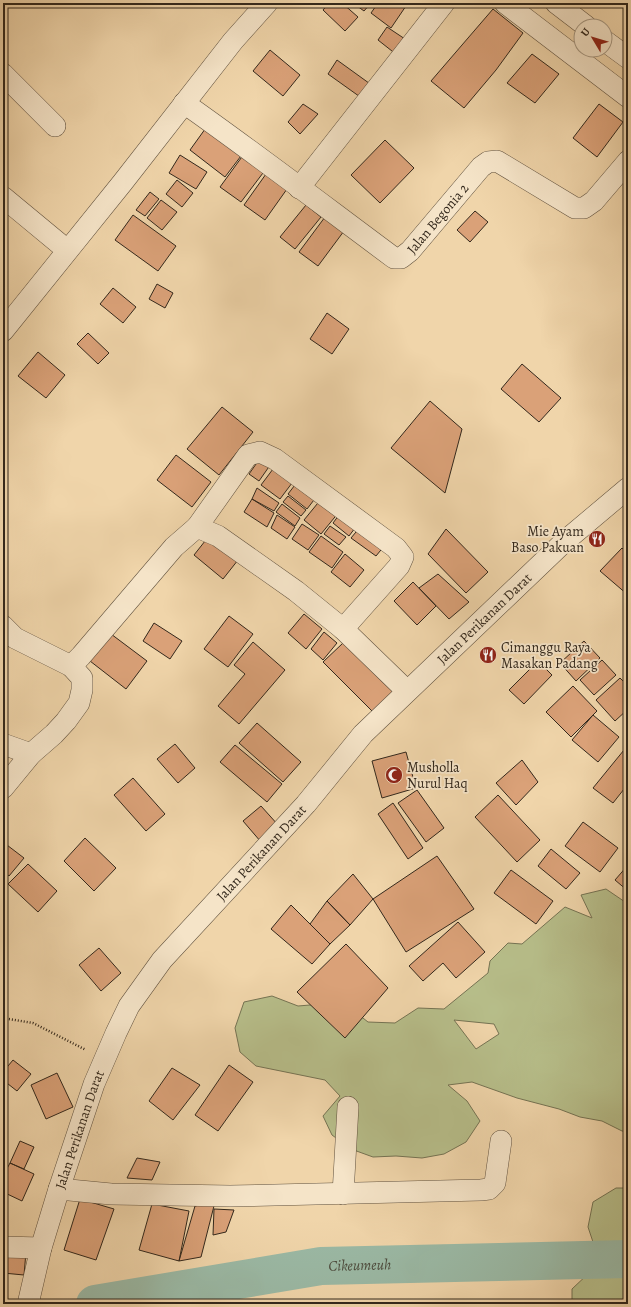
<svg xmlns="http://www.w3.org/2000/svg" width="631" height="1307" font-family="Alegreya,serif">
	<rect width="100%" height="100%" fill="#f0d5aa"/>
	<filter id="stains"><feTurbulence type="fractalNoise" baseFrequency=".005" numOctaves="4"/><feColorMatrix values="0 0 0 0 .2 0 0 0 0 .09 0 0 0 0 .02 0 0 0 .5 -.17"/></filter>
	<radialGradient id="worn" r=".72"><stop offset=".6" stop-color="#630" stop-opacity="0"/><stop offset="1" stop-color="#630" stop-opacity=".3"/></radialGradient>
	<!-- green -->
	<path fill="#b7be8a" stroke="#757353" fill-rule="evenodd" d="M606 889 628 904V1132L622 1131 602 1121 580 1117 559 1109 517 1098 472 1082 448 1085 467 1101 480 1121 466 1142 444 1154 422 1158 396 1156 373 1157 351 1149 332 1135 323 1116 340 1096 325 1080 256 1066 240 1052 235 1028 244 1002 272 996 298 1006 322 1004 349 1007 368 1022 395 1023 418 1008 444 1009 488 973 490 961 508 943 522 944 565 907 592 918 581 895ZM454 1020 494 1024 499 1034 476 1049Z
		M616 1188H628V1304H572V1289L590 1272 595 1248 588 1227 593 1202Z"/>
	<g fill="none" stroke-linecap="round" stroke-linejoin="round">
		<!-- river -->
		<path stroke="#9bb9a5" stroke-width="38" id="s1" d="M95 1304 321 1266 628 1259"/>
	</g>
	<!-- building -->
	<path fill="#daa178" stroke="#33281c" d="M329 3H342L358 17 345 31 323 10Z
		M353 3H371L364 11Z
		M378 3H408L391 28 371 13Z
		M493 9 523 33 496 70 464 108 431 81Z
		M387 27 408 41 397 55 378 40Z
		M270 50 300 75 283 96 253 71Z
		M532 54 559 74 535 103 507 83Z
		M337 60 373 86 363 99 328 74Z
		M303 104 318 114 300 134 288 122Z
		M599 104 623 122 597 157 573 138Z
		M208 125 244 152 225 177 190 150Z
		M385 140 414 168 380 203 351 175Z
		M244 154 266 169 241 202 220 187Z
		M180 155 207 172 196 189 169 173Z
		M266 174 287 189 265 220 244 205Z
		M177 180 193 193 182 207 166 194Z
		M150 192 159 199 145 216 136 210Z
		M161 200 177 212 162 230 147 218Z
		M306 205 321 217 295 249 280 237Z
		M475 211 488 222 470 242 457 230Z
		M133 215 176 246 158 271 115 240Z
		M325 217 344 231 318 266 299 252Z
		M157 284 173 293 165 308 149 299Z
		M113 288 136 307 123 323 100 304Z
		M327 313 349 329 332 354 310 339Z
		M88 333 109 353 98 364 77 344Z
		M38 352 65 375 46 398 18 376Z
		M522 364 561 398 539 422 501 389Z
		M430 401 462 429 445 493 391 448Z
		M222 407 253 432 219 475 187 449Z
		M176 455 211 482 192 507 157 480Z
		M261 457 273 461 259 481 249 474Z
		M276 465 295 479 280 499 261 485Z
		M298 481 317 496 307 509 288 494Z
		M257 488 279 503 274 511 252 499Z
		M288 496 306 510 301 516 283 502Z
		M322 498 339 512 321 534 304 520Z
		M252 499 274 513 267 527 244 512Z
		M282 504 300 518 295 526 276 512Z
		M342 511 358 524 349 536 333 523Z
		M277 515 295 527 287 539 271 528Z
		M302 524 319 535 308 550 292 539Z
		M330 526 346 537 339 545 324 534Z
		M361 526 385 545 376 556 351 538Z
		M446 529 488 572 466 593 428 554Z
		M209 536 238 560 223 579 194 555Z
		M321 536 343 552 332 568 309 552Z
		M622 548 628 554V595L600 571Z
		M345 554 364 570 350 587 331 572Z
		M438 574 469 602 449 619 419 588Z
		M413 582 436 606 417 625 394 601Z
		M304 614 322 629 306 649 288 633Z
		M229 616 253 634 228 667 204 649Z
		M154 623 182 641 170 659 143 641Z
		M324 632 337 643 323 660 311 649Z
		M111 634 147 661 126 689 90 661Z
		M584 641 600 658 576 681 560 663Z
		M253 642 285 670 239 724 218 706 245 674 234 665Z
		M343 643 393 692 373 712 323 662Z
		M602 660 616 675 594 695 580 680Z
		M538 661 552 675 524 704 509 690Z
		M620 678 628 686V709L615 721 596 700Z
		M573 686 597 711 571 737 546 712Z
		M593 715 619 737 598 762 572 740Z
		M257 723 301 762 283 782 239 743Z
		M175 744 195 768 178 783 157 759Z
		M235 745 282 784 267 802 220 762Z
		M624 750 628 753V784L613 803 593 788Z
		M406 752 416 788 382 798 372 761Z
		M522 760 538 782 516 805 496 783Z
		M133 778 165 814 146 831 114 795Z
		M417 790 444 828 426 842 398 803Z
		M498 795 540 840 517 862 475 817Z
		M393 803 423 848 408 859 378 814Z
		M261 806 279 826 261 842 243 821Z
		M583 822 618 848 600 872 565 846Z
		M85 838 116 868 94 891 64 861Z
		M3 842 24 858 9 876 3 871Z
		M551 849 580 873 566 889 538 866Z
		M437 856 474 909 406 952 373 899Z
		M28 864 57 891 38 912 8 884Z
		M628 865V891L615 880Z
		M511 870 553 901 536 924 494 893Z
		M353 874 373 899 350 925 327 901Z
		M327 901 350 925 330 944 310 924Z
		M291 905 330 944 312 964 271 929Z
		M458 922 485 952 456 978 443 963 423 981 409 966Z
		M346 944 388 988 345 1038 297 992Z
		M99 948 121 973 101 991 79 965Z
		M13 1060 31 1074 17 1091 3 1080V1072Z
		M229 1065 253 1082 218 1131 195 1115Z
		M172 1068 200 1085 173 1120 149 1101Z
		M57 1073 73 1107 46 1119 31 1085Z
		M20 1141 34 1147 24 1169 10 1163Z
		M137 1158 160 1162 152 1180 127 1178Z
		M10 1163 34 1174 22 1201 3 1192V1176Z
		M80 1199 114 1209 96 1260 64 1250Z
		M215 1202 201 1257 179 1261 195 1206Z
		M152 1204 189 1211 179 1261 139 1250Z
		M214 1209 234 1210 226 1232 213 1235Z
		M3 1250 26 1252 24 1275 3 1273Z"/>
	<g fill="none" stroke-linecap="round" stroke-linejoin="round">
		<defs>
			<g id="minor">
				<path d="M505 3 628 97"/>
				<path d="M556 3 586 26"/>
				<path d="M605 41 628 58"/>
				<path d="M3 74 55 126"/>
				<path id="s2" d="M184 103C255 153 324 206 394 258H401L410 251 481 167 488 162 497 161 575 208H584L594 201 628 161"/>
				<path d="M299 188 444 3"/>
				<path d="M3 197 67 250"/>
				<path d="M3 331 123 182 233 41 267 3"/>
				<path d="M197 527 248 455 260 452 275 459 396 548 403 557 399 566 343 629"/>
				<path d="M3 626 15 638 71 666 82 678V690L79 703 66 721 54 734 31 754 3 788"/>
				<path d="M71 666 81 656 174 547 197 527 218 536 296 591 343 629 407 691"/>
				<path d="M3 744 31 754"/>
				<path d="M59 1189 111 1194 230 1196 481 1190 489 1189 495 1183 501 1141"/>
				<path d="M343 1194 348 1107"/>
				<path d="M3 1247 41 1248"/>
				<path id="s3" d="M28 1304 41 1248 59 1189 94 1084 116 1033 129 1006 162 960 306 804 363 734 565 541 628 488"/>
			</g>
		</defs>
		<!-- minor casing -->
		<use href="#minor" stroke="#625340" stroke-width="22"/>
		<!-- path -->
		<path stroke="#33281c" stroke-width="2.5" stroke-dasharray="1 2" stroke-linecap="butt" d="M3 1018 33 1023 86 1050"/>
		<!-- minor -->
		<use href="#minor" stroke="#f5e4c8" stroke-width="21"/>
	</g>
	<!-- icons -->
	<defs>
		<symbol id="restaurant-disc" viewBox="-11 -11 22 22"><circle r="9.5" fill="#8f2418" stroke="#f5e4c8"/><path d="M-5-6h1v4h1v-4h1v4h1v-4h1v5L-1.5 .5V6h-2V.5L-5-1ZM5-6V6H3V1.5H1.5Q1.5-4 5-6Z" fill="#fff"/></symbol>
		<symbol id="mosque-disc" viewBox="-11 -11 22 22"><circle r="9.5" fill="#8f2418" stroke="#f5e4c8"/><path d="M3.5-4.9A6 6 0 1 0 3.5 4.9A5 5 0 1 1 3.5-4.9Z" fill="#fff"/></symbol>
	</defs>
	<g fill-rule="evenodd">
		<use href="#restaurant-disc" x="587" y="529" width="20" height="20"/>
		<use href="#restaurant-disc" x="478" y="645" width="20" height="20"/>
		<use href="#mosque-disc" x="384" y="765" width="20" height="20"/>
	</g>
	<g text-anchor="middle" stroke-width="3.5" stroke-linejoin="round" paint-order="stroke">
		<!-- street labels -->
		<g font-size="14" fill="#33281c" stroke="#f5e4c8">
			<text dy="5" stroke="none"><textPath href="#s2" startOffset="322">Jalan Begonia 2</textPath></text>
			<text dy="5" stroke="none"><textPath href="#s3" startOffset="842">Jalan Perikanan Darat</textPath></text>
			<text dy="5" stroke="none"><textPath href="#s3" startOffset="518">Jalan Perikanan Darat</textPath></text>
			<text dy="5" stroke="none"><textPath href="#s3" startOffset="182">Jalan Perikanan Darat</textPath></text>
		</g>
		<!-- poi labels -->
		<g font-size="14" fill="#33281c" stroke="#f5e4c8" text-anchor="start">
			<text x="584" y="536" text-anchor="end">Mie Ayam<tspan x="584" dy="16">Baso Pakuan</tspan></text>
			<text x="501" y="652">Cimanggu Raya<tspan x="501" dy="16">Masakan Padang</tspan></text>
			<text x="407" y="772">Musholla<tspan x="407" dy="16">Nurul Haq</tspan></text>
		</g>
		<!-- water labels -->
		<g font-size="15" font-style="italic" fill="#4d4c3e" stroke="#f5e4c8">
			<text dy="5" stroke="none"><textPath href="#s1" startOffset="268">Cikeumeuh</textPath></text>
		</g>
	</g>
	<!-- margin -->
	<rect width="631" height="1307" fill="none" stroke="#f0d5aa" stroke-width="16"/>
	<rect x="4" y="4" width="623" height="1299" fill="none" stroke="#33281c" stroke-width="2"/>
	<rect x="8" y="8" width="615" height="1291" fill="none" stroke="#33281c"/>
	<!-- north arrow -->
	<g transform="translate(593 38) rotate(308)"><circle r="19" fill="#f5e4c8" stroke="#a79983"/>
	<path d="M0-3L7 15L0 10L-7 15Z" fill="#8f2418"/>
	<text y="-6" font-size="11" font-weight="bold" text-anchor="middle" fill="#33281c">U</text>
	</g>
	<rect width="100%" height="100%" filter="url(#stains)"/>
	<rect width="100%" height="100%" fill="url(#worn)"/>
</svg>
